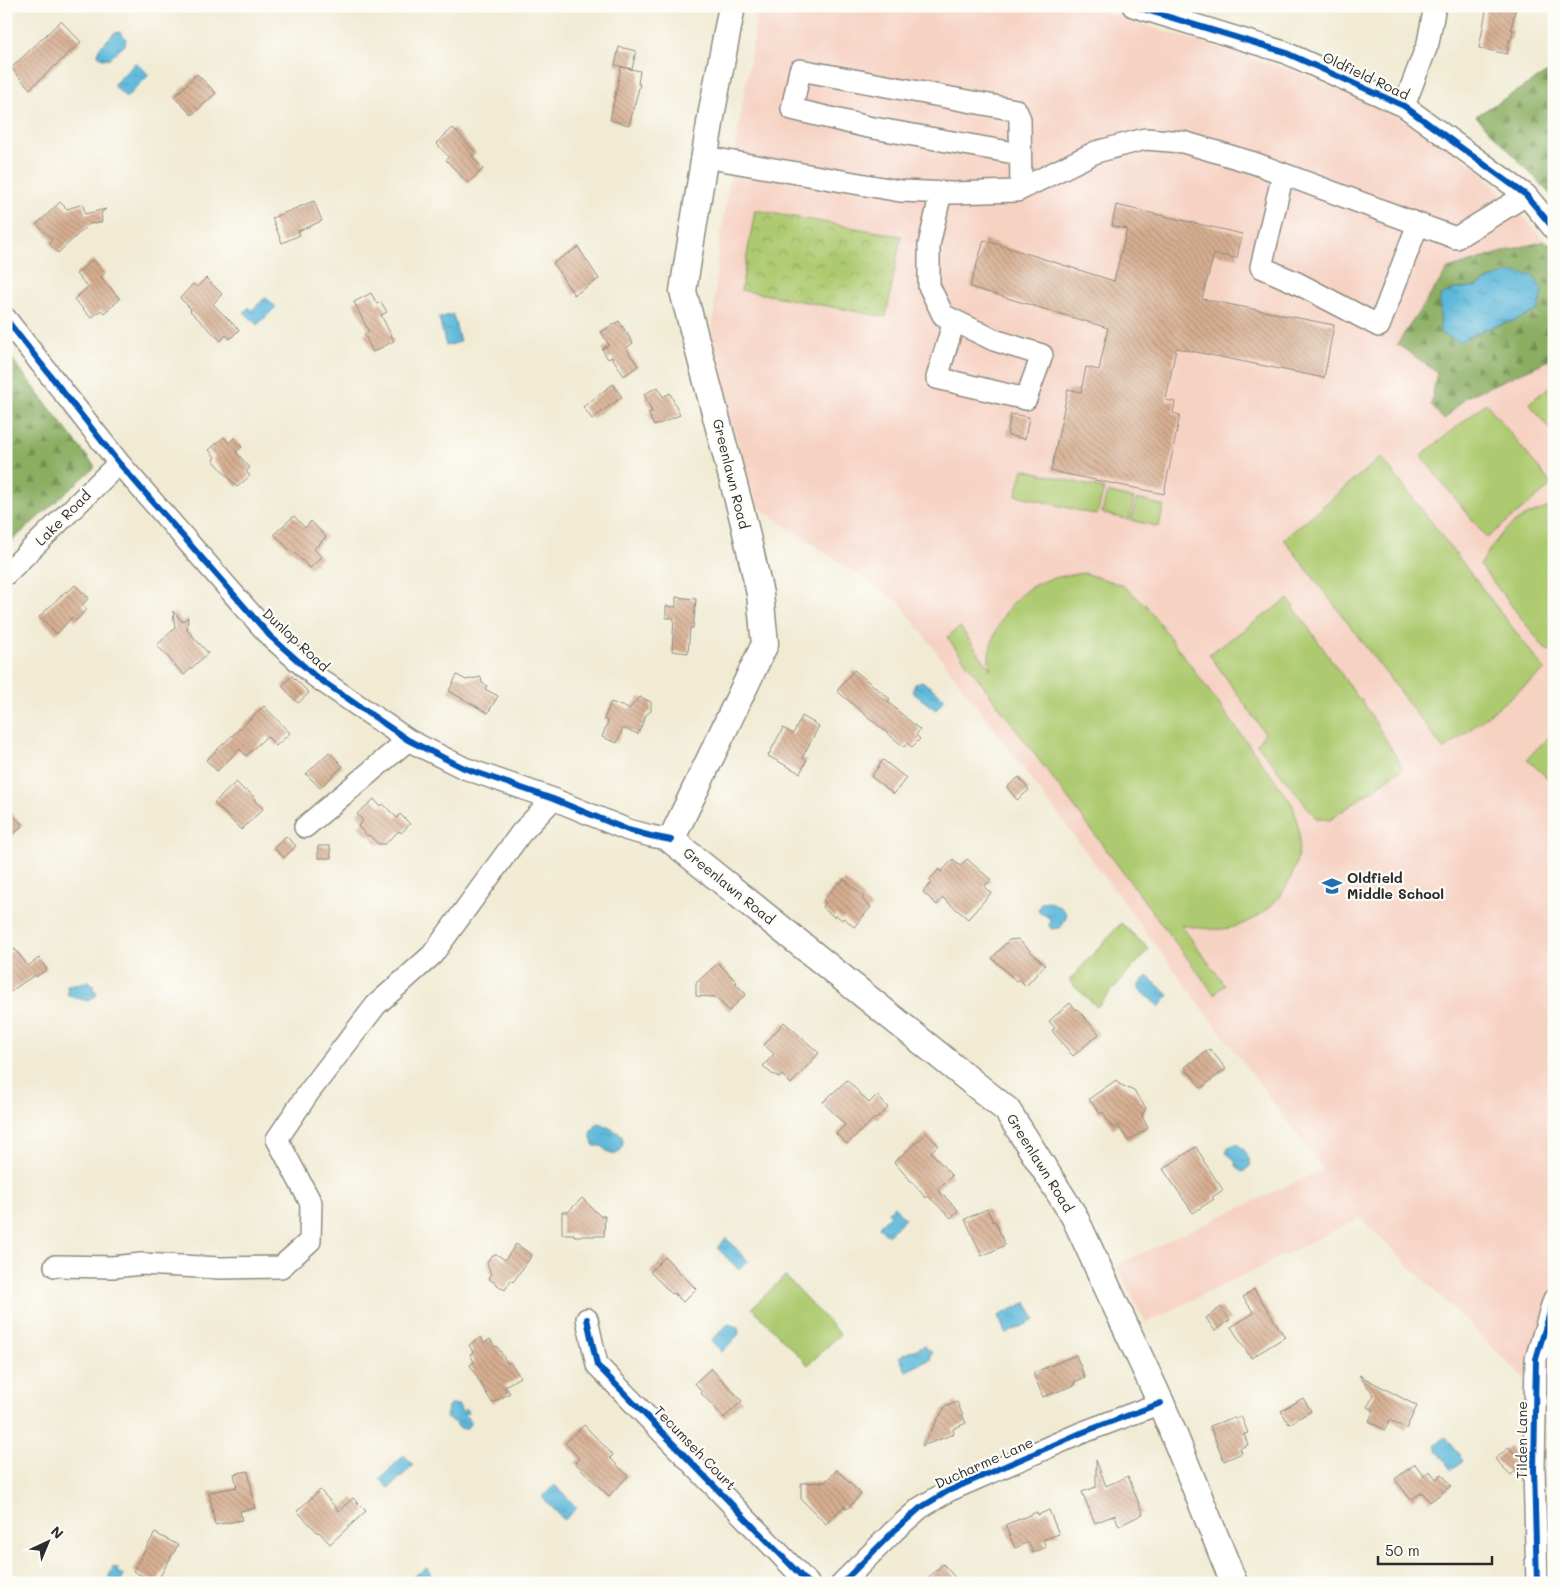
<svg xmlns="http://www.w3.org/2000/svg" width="1560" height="1589" font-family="Mali,sans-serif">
	<defs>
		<pattern id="forest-firs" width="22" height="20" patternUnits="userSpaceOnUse" patternTransform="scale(1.25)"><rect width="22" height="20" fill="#8aae62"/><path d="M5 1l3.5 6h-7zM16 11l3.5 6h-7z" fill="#718e51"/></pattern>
		<pattern id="park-crowns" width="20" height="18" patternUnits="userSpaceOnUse" patternTransform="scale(1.25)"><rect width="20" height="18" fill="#aeca70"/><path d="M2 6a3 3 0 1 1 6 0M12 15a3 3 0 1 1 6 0" fill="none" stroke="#8ea45c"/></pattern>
		<pattern id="water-ripples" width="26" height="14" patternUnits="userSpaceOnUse" patternTransform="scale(1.25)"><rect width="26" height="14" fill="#5cb8da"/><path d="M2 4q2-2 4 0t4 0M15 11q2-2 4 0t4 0" fill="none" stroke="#4c96b1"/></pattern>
		<pattern id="building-back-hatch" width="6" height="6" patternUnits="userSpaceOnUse" patternTransform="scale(1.25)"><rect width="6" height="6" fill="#d7af92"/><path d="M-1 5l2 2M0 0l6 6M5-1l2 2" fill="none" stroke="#af8f77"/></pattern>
	</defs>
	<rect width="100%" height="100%" fill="#fdfcf7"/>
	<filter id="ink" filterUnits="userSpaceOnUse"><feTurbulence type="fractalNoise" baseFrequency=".02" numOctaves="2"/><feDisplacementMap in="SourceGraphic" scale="10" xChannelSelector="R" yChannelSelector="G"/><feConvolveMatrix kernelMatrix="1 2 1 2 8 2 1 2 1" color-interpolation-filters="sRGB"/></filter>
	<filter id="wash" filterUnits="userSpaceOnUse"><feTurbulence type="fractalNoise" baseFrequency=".0096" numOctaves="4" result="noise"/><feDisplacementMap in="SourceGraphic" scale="20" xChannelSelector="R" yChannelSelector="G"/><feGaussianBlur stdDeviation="1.12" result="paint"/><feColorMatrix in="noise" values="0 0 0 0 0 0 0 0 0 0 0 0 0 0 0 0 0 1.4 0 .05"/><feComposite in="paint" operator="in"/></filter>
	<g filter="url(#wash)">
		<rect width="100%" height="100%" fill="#f1ebd4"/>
		<!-- built -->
		<path fill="#f6d2c3" d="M759 6H1084L1302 74 1354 95 1419 128 1478 168 1554 250V1280L1525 1379 1360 1218 1146 1323 1116 1265 1323 1169 899 602 757 506 711 356 718 251Z"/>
		<!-- grass -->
		<path fill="#aeca70" stroke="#6c7a4e" d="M1554 383V435L1529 403Z
			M1486 403 1552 485 1487 538 1421 456Z
			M1381 457 1545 670 1444 750 1284 539Z
			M1023 469 1104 489 1097 515 1016 495Z
			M1107 492 1134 499 1129 520 1102 513Z
			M1137 499 1164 506 1159 527 1131 520Z
			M1554 506V651L1546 650 1480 565C1502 529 1512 518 1554 506Z
			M1084 573 1122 585 1146 605 1293 805C1295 815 1299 825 1299 835 1302 880 1268 924 1223 929 1208 930 1195 927 1181 925L1225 985 1214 994 947 637 960 627 991 670C990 665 988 659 989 654 995 626 1011 595 1039 583 1054 577 1068 575 1084 573Z
			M1288 599 1358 698 1361 699 1403 768 1330 820 1316 818 1257 744 1265 733 1209 654Z
			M1554 731V784L1527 759Z
			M1121 923 1149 949 1097 1007 1069 981Z
			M785 1276 840 1334 808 1365 752 1308Z"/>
		<!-- forest -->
		<path fill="url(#forest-firs)" stroke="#5a6c46" fill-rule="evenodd" d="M1554 68V198L1476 116Z
			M1546 241 1554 248V358L1466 397 1444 420 1431 405 1437 372 1397 344 1448 269 1516 248ZM1492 278 1519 319 1485 329 1459 342 1454 289 1476 287Z
			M6 351 95 467 6 546Z"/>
		<!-- park -->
		<path fill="url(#park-crowns)" stroke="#6c7a4e" d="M755 210 901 236 886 317 741 290Z"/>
		<!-- water -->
		<path fill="url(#water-ripples)" stroke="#447282" d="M120 32 126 38 125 45 110 58 102 59 98 55 99 48 114 33Z
			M136 62 149 75 126 98 113 85Z
			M1514 272 1533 276 1543 291 1538 310 1519 319 1485 329 1459 342 1440 333V297L1454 289 1476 287 1492 278Z
			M266 297 276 307 257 325 244 312 249 307 252 310Z
			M453 314 460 342 446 346 439 318Z
			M922 681 945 698 936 710 912 692 915 684Z
			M1048 901C1062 908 1074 912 1060 928L1051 929 1049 925 1050 921 1048 917 1039 912 1038 909 1042 902Z
			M1147 976 1169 995 1159 1007 1137 987Z
			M88 980 94 986 92 988 96 991 97 995 88 1001 68 996 67 985 86 982Z
			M600 1123 621 1134C626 1142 621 1159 609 1153 606 1151 604 1148 602 1146H594C589 1137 590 1128 600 1123Z
			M1236 1144C1245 1148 1248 1156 1251 1165L1243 1172C1236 1169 1237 1166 1234 1160 1232 1156 1228 1156 1226 1152L1228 1147Z
			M894 1206 905 1219 889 1234H885L879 1228 880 1225 890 1215 888 1212Z
			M726 1238 748 1261 739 1270 717 1248Z
			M1027 1302 1035 1320 1006 1334 998 1316Z
			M728 1324 738 1327 739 1334 722 1352 711 1341Z
			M925 1345 927 1350 929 1349 932 1354 929 1355 931 1359 906 1371 899 1357Z
			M452 1404 459 1405 462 1412 465 1409 467 1410 468 1413 464 1414 470 1421V1424L466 1429 459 1428 454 1422 446 1418 448 1407Z
			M1446 1437 1463 1461 1451 1470 1437 1450 1435 1445Z
			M404 1455 414 1465 389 1488 380 1479Z
			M555 1485 577 1508 564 1520 542 1497Z
			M113 1567 118 1569 117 1572 124 1575 121 1583H106Z
			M427 1568 434 1580 430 1583H403Z"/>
		<g id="blocks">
			<!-- building -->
			<path fill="url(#building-back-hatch)" d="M1487 6H1516L1511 29 1513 30 1511 40H1509L1507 54 1479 48Z
				M61 21 81 42 30 89 11 68Z
				M619 47 636 51 632 69 615 65Z
				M621 67 640 71 638 84H640L629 125 610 120Z
				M197 74 216 93 192 115 174 97Z
				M453 128 476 153 472 156 483 169 468 183 446 160 449 157 436 143Z
				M314 201 322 221 298 231 300 235 282 243 272 218Z
				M60 202 67 209 83 204 85 214 106 209 101 213 102 222 89 224 58 253 49 243 52 240 37 224Z
				M1116 205 1242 234 1237 258 1214 254 1202 299 1334 325 1324 378 1176 348 1166 400 1175 402 1173 413 1180 415 1164 494 1051 471 1068 389 1081 392 1086 367 1099 370 1108 328 970 287 984 240 1114 281 1127 229 1112 226Z
				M578 247 599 279 574 295 553 263Z
				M93 259 105 273 101 277 120 299 104 313 101 310 91 318 74 299 88 287 76 274Z
				M206 278 222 294 213 304 239 330 230 339 226 335 221 341 190 311 191 309 180 298 193 284 197 287Z
				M371 293 377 304 381 302 387 312 381 315 394 341 373 352 364 334 369 332 354 302Z
				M619 321 633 343 626 348 638 366 624 376 612 357 608 359 602 349 609 345 601 332Z
				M613 384 622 397 592 419 583 407Z
				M658 387 663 397 670 393 680 415 654 426 648 413 652 412 644 394Z
				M1011 414 1029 417 1025 439 1007 435Z
				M224 437 229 443 234 438 242 447 236 452 250 468 246 471 250 476 237 487 213 460 215 457 209 450Z
				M294 516 305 528 311 521 326 537 314 549 322 557 310 568 292 550 290 551 274 534Z
				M75 585 89 598 82 605 87 609 76 621 72 617 57 634 39 617 66 591 68 592Z
				M676 597 696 599 693 628H690L688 653 672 651 674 618H666V606L676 607Z
				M173 611 182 622 188 617 187 630 208 653 184 675 157 645 175 628Z
				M854 670 890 699 888 702 920 730 916 735 920 739 912 747 907 743 904 747 837 691Z
				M457 675 466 680 481 677 482 683 487 686 485 689 498 696 488 713 449 691Z
				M292 676 309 693 298 703 282 686Z
				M640 697 651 702V711L646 715 638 734 623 728 617 743 602 737 608 721 604 719 611 702 629 709Z
				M264 706 290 733 276 746 267 736 246 756 240 749 217 771 206 760Z
				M802 716 819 726 802 758 807 760 800 773 768 756 783 728 793 734Z
				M329 752 343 766 320 788 306 774Z
				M883 760 906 778 894 794 871 777Z
				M1019 777 1029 790 1017 800 1007 787Z
				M236 782 246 792 247 790 256 799 254 800 263 809 241 830 214 803Z
				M374 799 380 806 383 804 397 818 400 814 410 824 401 833 399 831 385 844H378L369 835 367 836 358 826 363 821 357 814Z
				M6 809 23 825 6 842Z
				M286 836 296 846 284 858 274 848Z
				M318 846H330L331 858H318Z
				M953 859 960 866 967 859 991 880 984 887 991 893 968 919 943 898 937 905 923 892 932 882 929 880 939 869 941 872Z
				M844 879 864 897 862 899 871 907 854 927 844 918 842 920 836 915 834 917 822 907 826 902 823 900 839 882 841 883Z
				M1018 939 1045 965 1026 986 1019 979 1016 981 992 958 1009 940Z
				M15 949 28 966 39 958 47 969 36 977 35 975 24 982 6 995V955Z
				M718 963 737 982 735 983 746 994 729 1011 715 997 696 996V983Z
				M1070 1003 1076 1010 1077 1009 1099 1034 1073 1056 1054 1033 1052 1030 1055 1028 1049 1021Z
				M784 1022 819 1053 791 1084 782 1075 779 1078 774 1074 773 1075 763 1066 774 1054 764 1045Z
				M1210 1049 1226 1069 1201 1088 1185 1067Z
				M847 1080 869 1103 877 1095 888 1108 876 1119 875 1118 847 1144 836 1134 845 1125 823 1102Z
				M1116 1080 1119 1084 1134 1091 1146 1108 1142 1116 1148 1128 1128 1141 1118 1125 1113 1129 1103 1112 1100 1114 1089 1099Z
				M927 1133 938 1145 931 1152 952 1176 937 1189 958 1210 951 1218 928 1196 926 1198 894 1162Z
				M1196 1147 1204 1160H1203L1223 1190 1212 1197 1214 1199 1193 1213 1163 1169Z
				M582 1198 600 1216H605L604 1236H574V1234H562V1212H568Z
				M987 1209 993 1222 995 1221 1005 1245 982 1256 965 1219Z
				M516 1244 532 1255 513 1282 511 1280 505 1290 489 1279 491 1275 487 1262 491 1256 496 1254 505 1260Z
				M665 1257 696 1289 683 1302 674 1293 672 1294 650 1272Z
				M1254 1289 1285 1337 1251 1358 1231 1327 1254 1313 1243 1297Z
				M1221 1307 1230 1320 1215 1331 1206 1318Z
				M481 1337 484 1343 490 1339 495 1347 497 1346 508 1364 510 1362 520 1377 505 1386 510 1393 492 1403 470 1365 474 1362 470 1354 473 1352 469 1345Z
				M1076 1355 1085 1378 1074 1382 1075 1385 1043 1397 1033 1373Z
				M711 1368 742 1401 724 1418 701 1393 702 1392 695 1383Z
				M1359 1375 1417 1406 1406 1429 1390 1420 1385 1430 1369 1421 1374 1410 1367 1407 1374 1395Z
				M1303 1398 1311 1411 1289 1424 1281 1411Z
				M957 1402 966 1423 953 1429 954 1434 922 1446 945 1407Z
				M1241 1416 1248 1433 1244 1434 1248 1445 1240 1448 1242 1453 1224 1461 1210 1426 1234 1417 1235 1419Z
				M584 1425 613 1455 610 1458 628 1476 609 1496 575 1463 579 1458 565 1443Z
				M1509 1447 1522 1460V1465L1511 1475 1495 1459Z
				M1096 1460 1106 1486 1128 1476 1143 1514 1119 1526 1115 1515 1095 1523 1082 1492 1096 1487Z
				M1415 1464 1424 1476 1430 1471 1436 1479 1442 1474 1451 1486 1430 1502 1422 1492 1411 1500 1395 1479Z
				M837 1470 861 1494 847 1509 844 1506 826 1524 801 1499V1483L825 1482Z
				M248 1471 255 1508 240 1511 242 1520 215 1525 209 1492 237 1487 234 1474Z
				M320 1490 339 1511 353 1498 366 1511 330 1544 319 1532 318 1533 297 1511Z
				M1049 1510 1059 1534 1043 1540 1046 1547 1033 1553 1028 1542 1015 1548 1005 1525 1037 1512 1038 1515Z
				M155 1533 178 1545 156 1583 133 1571Z
				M943 1564 960 1583H923Z"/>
		</g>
	</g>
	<g filter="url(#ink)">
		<use href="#blocks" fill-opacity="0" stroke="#8e8b80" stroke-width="1"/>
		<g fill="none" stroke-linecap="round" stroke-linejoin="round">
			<defs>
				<path id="minor" d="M1133 6 1284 52 1404 106 1526 195 1554 229
					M1404 106 1428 43 1435 6
					M1020 154 868 127 792 109 800 70 1016 110 1020 119 1021 189
					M705 157 900 191 952 193 1017 191 1096 152 1145 139 1183 142 1254 163 1456 238 1526 195
					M1283 174 1261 267 1297 283 1379 326 1418 224
					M941 192 929 245V286L943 315 994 340 1042 355 1026 399 937 378 954 321
					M6 319 119 463 270 636 315 676 408 740 464 768 553 799 628 830 651 836 671 840
					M6 574 119 463
					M305 827 408 740
					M55 1266 113 1267 141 1264 220 1268 281 1267 310 1241 311 1203 277 1139 309 1092 376 1005 432 955 521 833 553 799
					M587 1319 597 1365 808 1583
					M842 1583 894 1531 920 1508 948 1491 1081 1433 1161 1403
					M1537 1583 1534 1468 1536 1359 1554 1299"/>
				<path id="major" d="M732 6 712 111 683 291 743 519 760 594 765 644 671 840 1007 1110 1074 1216 1161 1403 1234 1583"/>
			</defs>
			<!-- minor casing -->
			<use href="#minor" stroke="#8e8b80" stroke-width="24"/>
			<!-- major casing -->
			<use href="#major" stroke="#8e8b80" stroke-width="29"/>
			<!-- minor -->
			<use href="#minor" stroke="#fff" stroke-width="21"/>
			<!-- major -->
			<use href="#major" stroke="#fff" stroke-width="26"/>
			<defs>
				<path id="cycleway" d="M1133 6 1284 52 1404 106 1526 195 1554 229
					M6 319 119 463 270 636 315 676 408 740 464 768 553 799 628 830 651 836 671 840
					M587 1319 597 1365 808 1583
					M842 1583 894 1531 920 1508 948 1491 1081 1433 1161 1403
					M1537 1583 1534 1468 1536 1359 1554 1299"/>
			</defs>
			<!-- cycleway casing -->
			<use href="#cycleway" stroke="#fdfcf7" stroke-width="9"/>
			<!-- cycleway -->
			<use href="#cycleway" stroke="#0057b8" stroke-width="6"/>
		</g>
	</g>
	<!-- icons -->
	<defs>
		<symbol id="school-bare" viewBox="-9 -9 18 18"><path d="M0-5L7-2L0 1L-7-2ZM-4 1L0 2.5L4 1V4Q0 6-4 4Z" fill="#1f6fb2" stroke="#fdfcf7" stroke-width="2.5" paint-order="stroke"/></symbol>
	</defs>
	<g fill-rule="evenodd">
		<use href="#school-bare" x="1318" y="872" width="28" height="28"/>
	</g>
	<g text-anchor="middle" stroke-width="4.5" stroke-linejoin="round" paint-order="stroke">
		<!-- street labels -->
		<g font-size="14" fill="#2b2b2b" stroke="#fdfcf7">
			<text transform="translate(1366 76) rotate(25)" y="5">Oldfield Road</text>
			<text transform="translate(731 474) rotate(76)" y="5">Greenlawn Road</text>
			<text transform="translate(63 518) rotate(-45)" y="5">Lake Road</text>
			<text transform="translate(296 640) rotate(43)" y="5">Dunlop Road</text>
			<text transform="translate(729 886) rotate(39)" y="5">Greenlawn Road</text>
			<text transform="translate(1040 1163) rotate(58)" y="5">Greenlawn Road</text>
			<text transform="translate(1522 1440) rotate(-90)" y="5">Tilden Lane</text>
			<text transform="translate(695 1448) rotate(46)" y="5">Tecumseh Court</text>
			<text transform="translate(984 1463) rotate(-24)" y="5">Ducharme Lane</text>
		</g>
		<!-- poi labels -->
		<g font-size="14" font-weight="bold" fill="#2b2b2b" stroke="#fdfcf7" text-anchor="start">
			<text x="1347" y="883">Oldfield<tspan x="1347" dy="16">Middle School</tspan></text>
		</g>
	</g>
	<!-- margin -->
	<rect width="1560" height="1589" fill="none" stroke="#fdfcf7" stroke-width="25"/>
	<!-- north arrow -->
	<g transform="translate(48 1542) rotate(44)" stroke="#fdfcf7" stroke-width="4" paint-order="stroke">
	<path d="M0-4L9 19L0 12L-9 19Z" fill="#2b2b2b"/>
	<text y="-8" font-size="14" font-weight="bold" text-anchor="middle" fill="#2b2b2b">N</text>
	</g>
	<!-- scale -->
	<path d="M1378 1556v8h114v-8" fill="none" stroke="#2b2b2b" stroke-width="2.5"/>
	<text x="1385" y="1556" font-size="15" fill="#2b2b2b" stroke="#fdfcf7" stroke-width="4" paint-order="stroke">50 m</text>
</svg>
